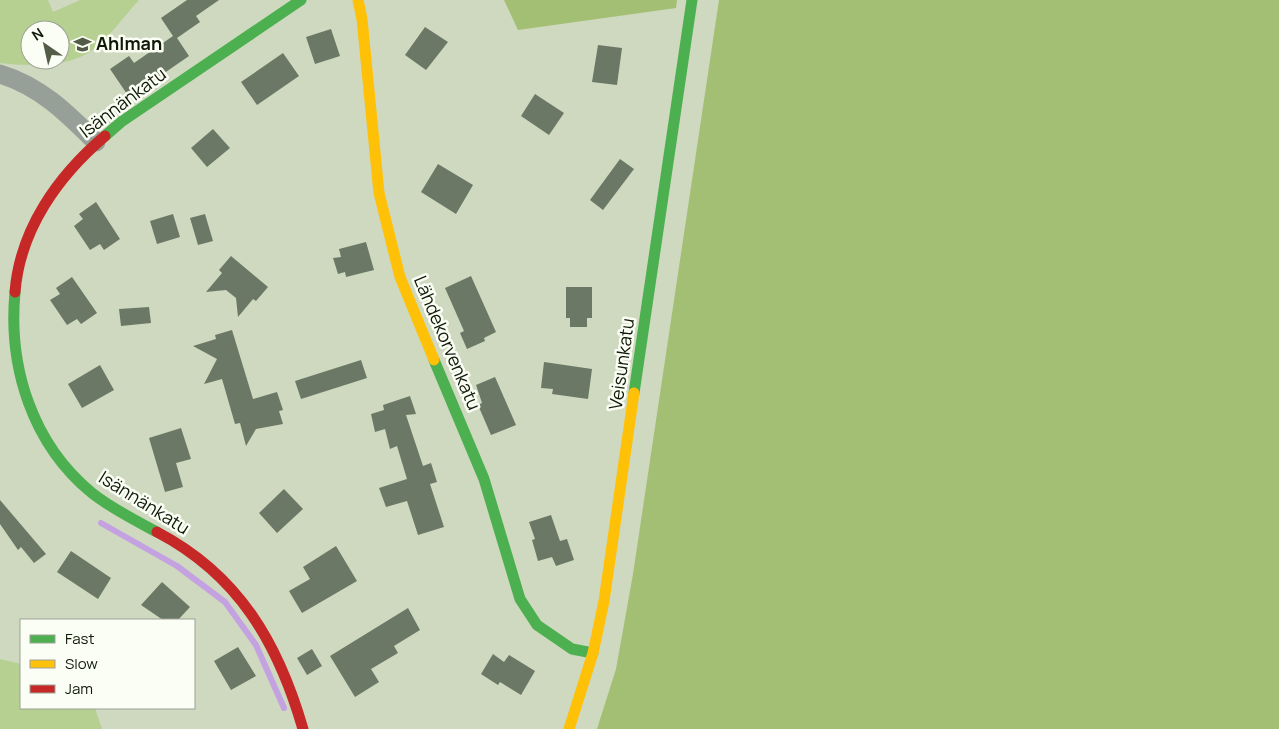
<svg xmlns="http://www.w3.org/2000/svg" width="1279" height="729" font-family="Manrope,sans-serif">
	<rect width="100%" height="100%" fill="#ced9bf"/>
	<!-- green -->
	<path fill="#b5d090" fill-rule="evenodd" d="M0 0H48L53 12 80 0H139C124 16 109 38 91 51 67 68 28 66 0 63ZM30 30H60V60H30Z
		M0 659 21 664V708H95L102 729H0Z"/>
	<!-- forest -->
	<path fill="#a3bf74" d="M504 0H677L676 8 518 30Z
		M719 0H1279V729H597L616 669 633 574Z"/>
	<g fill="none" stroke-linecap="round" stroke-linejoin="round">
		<!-- stream -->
		<path stroke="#c4a2e1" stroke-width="6" d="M101 523 177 566 225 602 256 645 284 708"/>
	</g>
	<!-- building -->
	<path fill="#6c7866" d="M187 0H219L196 16 200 22 177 38 189 56 147 85 145 82 127 94 110 69 129 56 134 63 173 36 161 18Z
		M425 27 448 42 426 70 405 55Z
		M331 29 340 56 315 64 306 37Z
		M598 45 622 48 617 85 592 82Z
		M283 53 299 76 257 105 241 82Z
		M535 94 564 113 549 135 521 116Z
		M213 129 230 148 207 167 191 148Z
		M620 159 634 169 603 210 590 200Z
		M438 164 473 185 456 214 421 192Z
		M96 202 120 239 104 250 100 244 90 250 74 226 83 219 79 214Z
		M173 214 180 237 157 244 150 221Z
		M205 214 213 241 198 245 190 218Z
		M366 242 374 270 346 277 345 272 338 274 333 258 341 257 339 249Z
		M231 256 268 287 256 301 253 299 238 317 236 298 226 290 206 292 222 273 219 270Z
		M471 276 496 332 484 338 485 341 467 349 460 333 464 331 445 288Z
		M72 277 97 313 81 324 77 319 67 325 50 300 60 294 56 288Z
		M566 287H592V318H587V327H570V318H566Z
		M149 307 151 323 121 326 119 309Z
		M232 330 253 399 277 392 283 410 279 411 283 424 256 429 246 446 240 423 235 424 222 379 204 384 217 359 193 346 216 339 215 335Z
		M361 360 367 378 301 399 295 381Z
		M544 362 592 369 588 399 552 394 553 389 541 388Z
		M100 365 114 390 82 408 68 384Z
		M495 377 516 425 491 435 478 405 482 403 476 385Z
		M410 396 416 414 406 415 423 466 431 463 437 482 430 484 444 527 418 535 407 501 386 507 379 488 407 479 397 446 390 449 385 429 375 432 371 414 384 410 383 405Z
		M181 428 191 459 176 463 183 487 165 492 149 438Z
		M284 489 303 509 277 533 259 513Z
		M0 500 46 554 34 563 21 547 18 550 0 524Z
		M551 515 560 541 567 539 574 560 556 566 552 557 538 561 532 540 535 539 529 522Z
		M336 546 357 581 302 613 289 591 310 579 303 567Z
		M71 551 111 578 98 599 57 572Z
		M162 582 190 607 178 620H163L141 605Z
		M408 608 420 630 394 646 398 653 371 669 379 682 355 697 330 656Z
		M238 647 256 676 231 690 214 661Z
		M312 649 322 666 307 675 297 658Z
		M493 654 504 662 509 655 535 671 521 695 500 682 498 685 481 674Z"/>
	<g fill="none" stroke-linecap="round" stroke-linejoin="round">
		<!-- street -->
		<path stroke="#97a098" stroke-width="19" d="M0 74C40 86 67 113 96 142"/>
		<!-- fast -->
		<path stroke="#4caf50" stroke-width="11" d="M105 136 121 122 301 0
			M15 292C8 367 32 444 92 493 112 509 135 520 157 532
			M434 360 484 479 520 599 537 625 572 649 593 653
			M634 393 692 0"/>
		<!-- slow -->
		<path stroke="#ffc107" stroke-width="11" d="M358 0 362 19 379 193 400 277 434 360
			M569 729 593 653 604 601 634 393"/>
		<!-- jam -->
		<path stroke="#c62828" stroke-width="11" d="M15 292C20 229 58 176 105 136
			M157 532C239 575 278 643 303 729"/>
	</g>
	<!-- icons -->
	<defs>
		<symbol id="university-bare" viewBox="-9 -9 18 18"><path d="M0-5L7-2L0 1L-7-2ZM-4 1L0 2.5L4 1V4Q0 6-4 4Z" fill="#535c47" stroke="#fafef4" stroke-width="2.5" paint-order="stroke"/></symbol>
	</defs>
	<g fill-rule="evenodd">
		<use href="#university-bare" x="70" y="32" width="25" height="25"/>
	</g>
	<g text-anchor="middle" stroke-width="5" stroke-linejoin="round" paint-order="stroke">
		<!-- poi labels -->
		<g font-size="18" font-weight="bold" fill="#111807" stroke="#fafef4" text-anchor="start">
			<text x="96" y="50">Ahlman</text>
		</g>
		<!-- street labels -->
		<g font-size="18" fill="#111807" stroke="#fafef4">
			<text transform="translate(123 103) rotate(-37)" y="6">Isännänkatu</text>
			<text transform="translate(447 343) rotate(67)" y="6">Lähdekorvenkatu</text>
			<text transform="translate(622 364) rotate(-82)" y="6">Veisunkatu</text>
			<text transform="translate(144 503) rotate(32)" y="6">Isännänkatu</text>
		</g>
	</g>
	<!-- legend -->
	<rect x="20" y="619" width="175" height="90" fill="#fafef4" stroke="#9da295"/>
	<rect x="30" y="635" width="25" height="8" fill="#4caf50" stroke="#9da295"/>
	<text x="65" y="644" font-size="15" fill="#111807">Fast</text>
	<rect x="30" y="660" width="25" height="8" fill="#ffc107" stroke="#9da295"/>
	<text x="65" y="669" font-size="15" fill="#111807">Slow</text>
	<rect x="30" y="685" width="25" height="8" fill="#c62828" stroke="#9da295"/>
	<text x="65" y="694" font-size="15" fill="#111807">Jam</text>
	<!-- north arrow -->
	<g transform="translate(45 45) rotate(326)"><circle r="24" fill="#fafef4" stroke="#9da295"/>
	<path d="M0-4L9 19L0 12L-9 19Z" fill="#535c47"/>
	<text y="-8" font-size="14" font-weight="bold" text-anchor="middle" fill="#111807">N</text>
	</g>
</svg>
